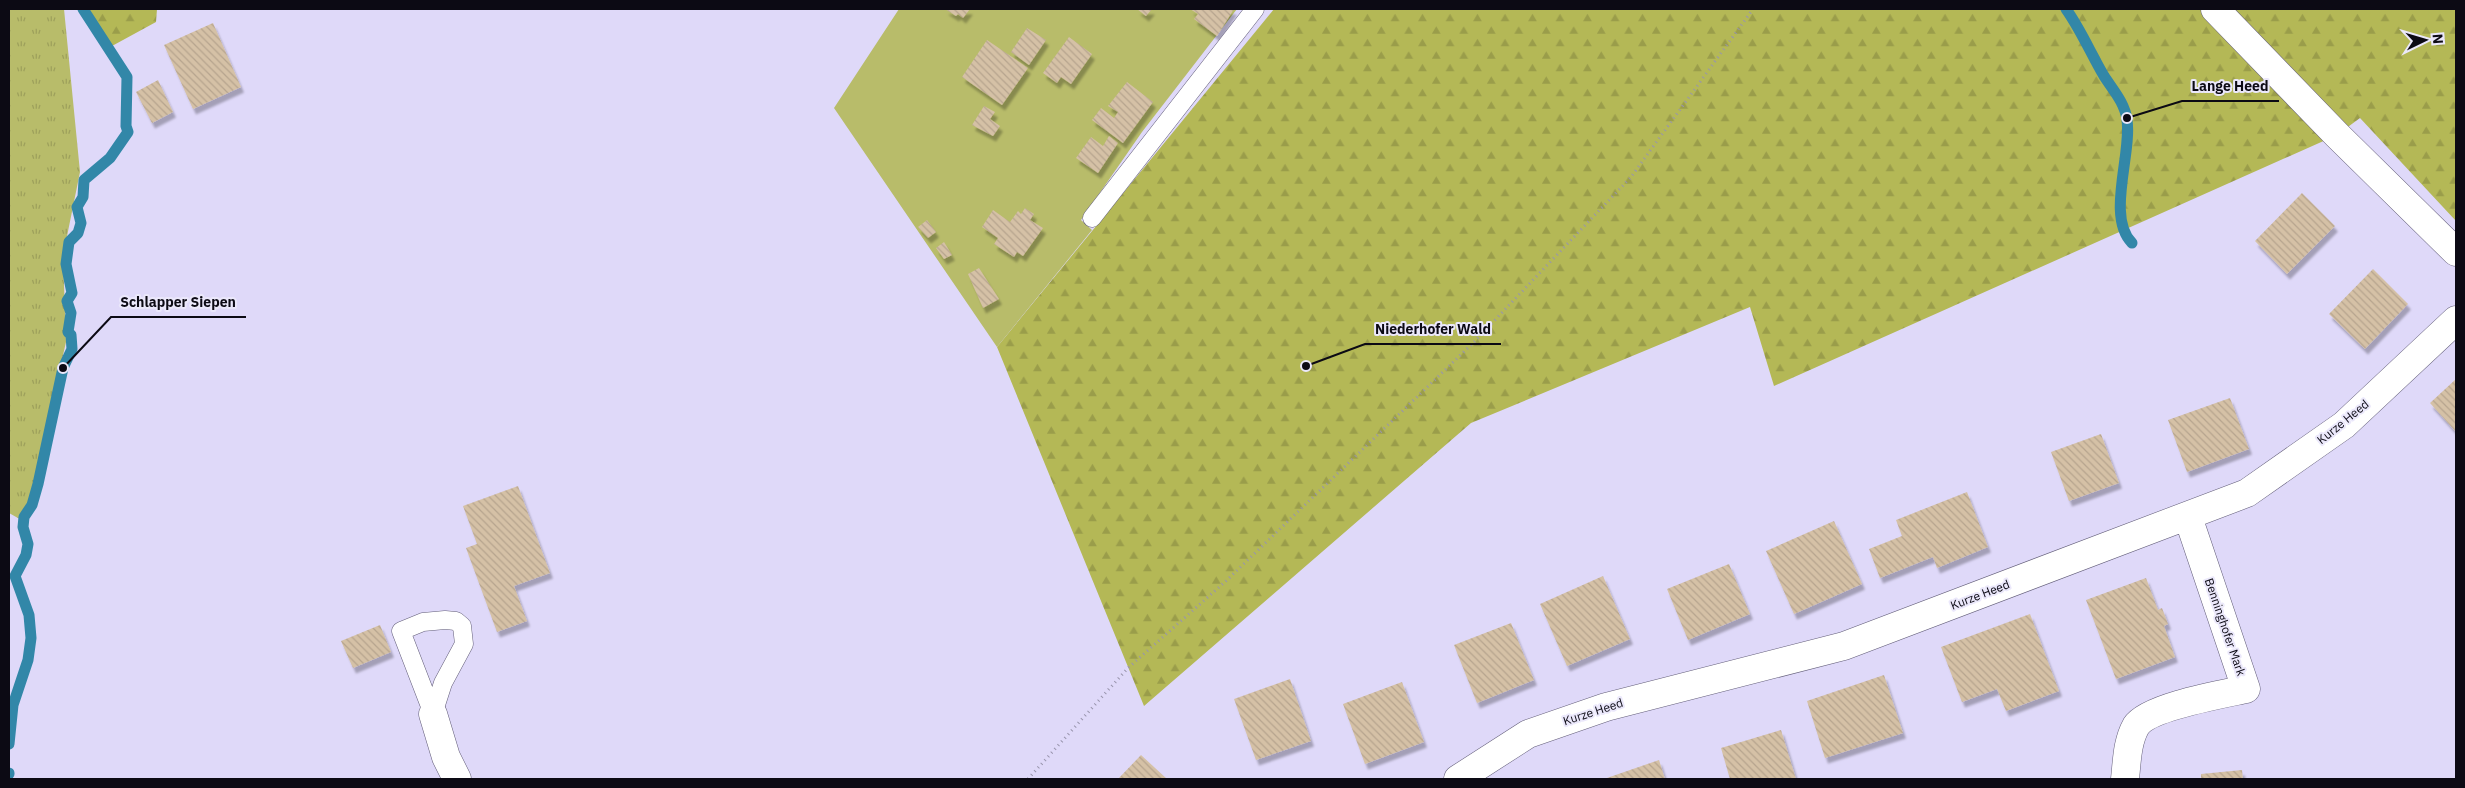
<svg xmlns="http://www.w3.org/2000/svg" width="2465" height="788" font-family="'IBM Plex Sans',sans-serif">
	<defs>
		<pattern id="grass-tufts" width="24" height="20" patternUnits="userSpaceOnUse" patternTransform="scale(1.25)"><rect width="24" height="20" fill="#b8bc6a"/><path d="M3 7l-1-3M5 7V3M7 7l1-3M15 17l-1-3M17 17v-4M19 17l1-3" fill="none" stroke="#9da05b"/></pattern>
		<pattern id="forest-firs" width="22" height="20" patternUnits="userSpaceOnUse" patternTransform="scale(1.25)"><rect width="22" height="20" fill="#b4b856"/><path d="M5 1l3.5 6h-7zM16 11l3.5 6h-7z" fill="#9a9d4a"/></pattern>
		<pattern id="building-back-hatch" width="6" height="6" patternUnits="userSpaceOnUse" patternTransform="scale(1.25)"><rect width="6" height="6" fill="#d5c1a6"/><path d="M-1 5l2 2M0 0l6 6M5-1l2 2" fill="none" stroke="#b6a48e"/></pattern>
		<filter id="shadow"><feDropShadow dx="3" dy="5.5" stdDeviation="1" flood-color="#0004"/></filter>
	</defs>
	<rect width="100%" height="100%" fill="#dfd9f9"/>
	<!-- grass -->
	<path fill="url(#grass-tufts)" d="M9 9H64L80 172 63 256 66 342 25 522 9 513Z"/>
	<!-- forest -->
	<path fill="url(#forest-firs)" d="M78 9H157L156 22 112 46Z
		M1274 9H2456V221L2360 118 2337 135 1774 386 1750 307 1471 423 1144 706 997 347Z"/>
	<!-- green -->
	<path fill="#b8bc6a" d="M899 9H1237L1142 132 1081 220 1092 230 997 347 834 108Z"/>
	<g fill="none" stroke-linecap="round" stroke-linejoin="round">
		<!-- stream -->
		<path stroke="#3287a8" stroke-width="11" d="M2066 9C2081 30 2091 54 2104 76 2113 90 2125 103 2127 120 2132 154 2106 217 2132 243
			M9 744 13 705 28 660 31 638 29 615 15 576 26 555 28 544 23 527 24 517 32 505 38 484 63 368 72 349 71 335 68 332 71 313 67 301 72 293 66 264 69 242 78 233 81 223 77 207 83 197 84 180 110 158 128 132 126 126 127 77 83 9
			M9 773V774"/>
	</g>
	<!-- building -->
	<path fill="url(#building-back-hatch)" filter="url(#shadow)" d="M945 9H970L963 18 958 14 956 16Z
		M1137 9H1152L1146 16Z
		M1190 9H1234L1217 36 1194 19 1198 14Z
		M213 23 241 87 193 109 164 45Z
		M1027 28 1046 40 1029 65 1011 52Z
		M1069 37 1092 54 1071 84 1061 77 1057 83 1043 73Z
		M987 40 1028 68 1002 105 962 77Z
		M158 80 173 112 152 123 136 92Z
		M1127 82 1153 102 1123 143 1092 120 1101 108 1114 118 1118 112 1108 106Z
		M984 106 995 112 990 119 1000 126 993 136 972 125Z
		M1109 136 1118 143 1098 173 1076 158 1091 137 1103 146Z
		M2302 193 2335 226 2287 274 2255 241Z
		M1025 208 1034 214 1030 220 1043 228 1023 256 1017 252 1014 257 994 244 998 238 982 227 993 210 1010 222 1018 211 1021 214Z
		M927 220 936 232 928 238 918 227Z
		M944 242 952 255 944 259 936 248Z
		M979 268 999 299 983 308 968 274Z
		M2373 269 2408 304 2365 349 2329 314Z
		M2456 379V432L2430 403Z
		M2230 398 2249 449 2187 472 2168 420Z
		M2101 434 2119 483 2069 501 2051 452Z
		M518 486 550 573 514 586 527 621 497 632 466 548 477 544 463 506Z
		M1967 492 1988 547 1937 568 1933 557 1880 578 1869 549 1902 536 1896 520Z
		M1834 521 1862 584 1794 614 1766 551Z
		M1729 564 1750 614 1688 640 1667 589Z
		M1603 576 1630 639 1567 666 1540 604Z
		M2146 578 2158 610 2162 608 2168 624 2164 626 2175 657 2116 679 2086 600Z
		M2030 614 2059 691 2006 711 1997 689 1962 702 1941 647Z
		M1511 623 1534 680 1477 703 1454 645Z
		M380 625 391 652 353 668 341 641Z
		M1884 675 1903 733 1825 758 1807 701Z
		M1290 679 1311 741 1256 760 1234 699Z
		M1402 682 1424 742 1365 764 1343 704Z
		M1781 730 1796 779H1730L1721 748Z
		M1141 755 1167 779H1118Z
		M1659 760 1665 779H1604Z
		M2242 770 2243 779H2201V774Z"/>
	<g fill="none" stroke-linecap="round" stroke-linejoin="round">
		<defs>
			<path id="service" d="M1092 218 1255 9
				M445 620 456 621 462 626 464 644 443 683 433 714 401 631 423 622Z"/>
			<path id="minor" d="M2215 9 2337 135 2456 252
				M433 714 446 757 457 779
				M1458 779 1528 734 1606 707 1844 646 2247 493 2344 425 2456 320
				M2125 779C2127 761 2127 742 2136 726 2148 707 2223 694 2246 689L2188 517"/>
		</defs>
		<!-- service casing -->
		<use href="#service" stroke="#635e79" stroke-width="19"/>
		<!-- minor casing -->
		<use href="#minor" stroke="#635e79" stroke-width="29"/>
		<!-- path -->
		<path stroke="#9995ad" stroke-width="3" stroke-dasharray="1 4" stroke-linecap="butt" d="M1028 779 1128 668 1226 581 1474 342 1631 177 1753 9"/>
		<!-- service -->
		<use href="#service" stroke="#fff" stroke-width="18"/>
		<!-- minor -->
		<use href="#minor" stroke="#fff" stroke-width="28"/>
	</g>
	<g text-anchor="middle" stroke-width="4" stroke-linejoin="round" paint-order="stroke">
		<!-- street labels -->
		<g font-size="12" fill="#0c0a14" stroke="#ebe8fb">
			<text transform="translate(2343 422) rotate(-39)" y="4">Kurze Heed</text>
			<text transform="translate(1980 595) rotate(-21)" y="4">Kurze Heed</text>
			<text transform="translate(2225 627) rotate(71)" y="4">Benninghofer Mark</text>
			<text transform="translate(1593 712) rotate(-18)" y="4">Kurze Heed</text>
		</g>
	</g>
	<!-- callouts -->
	<path fill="none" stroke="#0c0a14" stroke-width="2" d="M2127 118L2182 101H2279M63 368L111 317H246M1306 366L1365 344H1501"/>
	<g fill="#0c0a14" stroke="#ebe8fb" stroke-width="2">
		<circle cx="2127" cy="118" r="5"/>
		<circle cx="63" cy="368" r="5"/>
		<circle cx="1306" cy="366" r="5"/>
	</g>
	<g font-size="14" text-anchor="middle" font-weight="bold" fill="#0c0a14" stroke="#ebe8fb" stroke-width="4" stroke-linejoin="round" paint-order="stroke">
		<text x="2230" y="91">Lange Heed</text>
		<text x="178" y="307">Schlapper Siepen</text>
		<text x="1433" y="334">Niederhofer Wald</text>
	</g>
	<!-- border -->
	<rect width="2465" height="788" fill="none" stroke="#0c0a14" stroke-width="20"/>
	<!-- north arrow -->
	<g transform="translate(2425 40) rotate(85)" stroke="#ebe8fb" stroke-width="4" paint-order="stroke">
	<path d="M0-4L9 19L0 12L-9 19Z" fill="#0c0a14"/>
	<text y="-8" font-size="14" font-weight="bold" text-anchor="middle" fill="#0c0a14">N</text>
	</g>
</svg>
